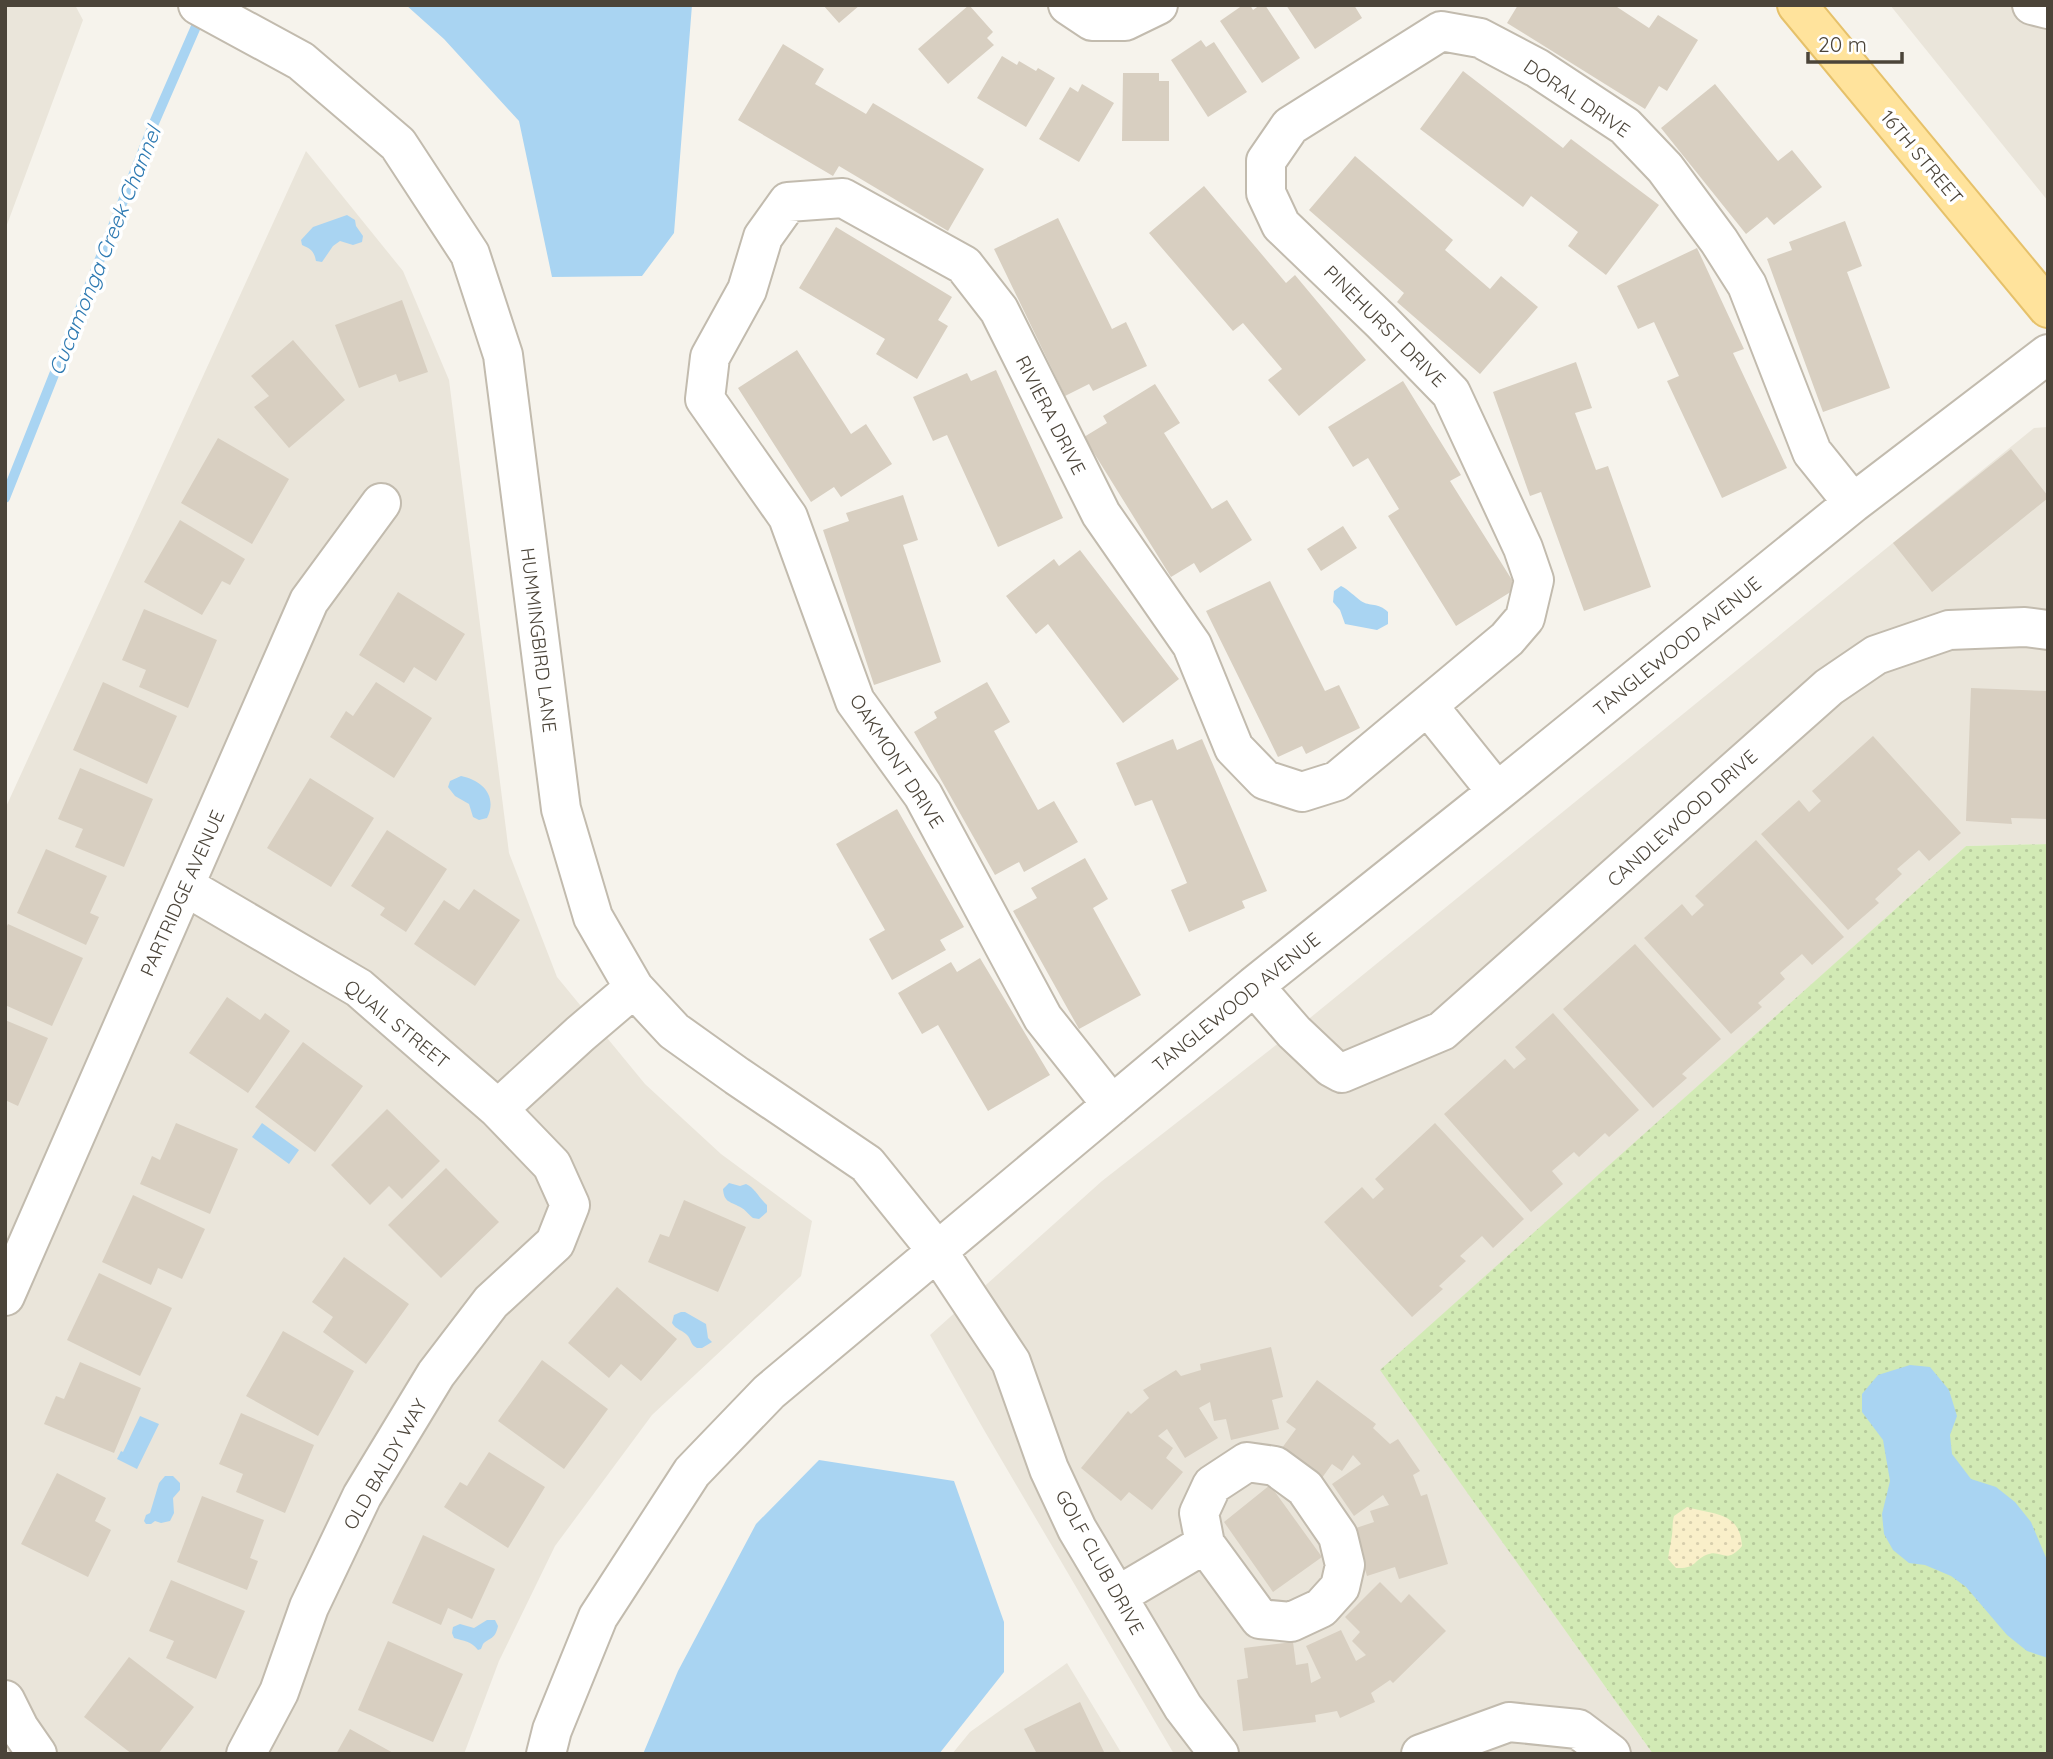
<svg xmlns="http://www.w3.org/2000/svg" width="2053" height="1759" font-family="Quicksand,sans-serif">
	<defs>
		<pattern id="grass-dots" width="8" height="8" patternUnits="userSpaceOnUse" patternTransform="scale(1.75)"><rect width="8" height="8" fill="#d2eab5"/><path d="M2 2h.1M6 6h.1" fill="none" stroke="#b6ca9c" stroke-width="1.8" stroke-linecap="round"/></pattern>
		<pattern id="sand-dots" width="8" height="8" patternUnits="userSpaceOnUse" patternTransform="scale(1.75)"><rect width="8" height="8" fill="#f9efc9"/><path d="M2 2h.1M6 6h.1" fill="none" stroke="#d7cead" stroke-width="1.8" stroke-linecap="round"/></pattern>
	</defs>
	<rect width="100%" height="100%" fill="#f6f3ec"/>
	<!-- residential -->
	<path fill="#eae5da" d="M5 5H75L83 20 5 230Z
		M1890 5H2048V201Z
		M306 151 403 271 449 380 509 853 557 977 645 1084 721 1154 812 1221 801 1276 652 1415 555 1546 499 1661 464 1754H5V809Z
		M2048 427V844L1966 846 1381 1370 1653 1754H1174L984 1430 930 1335 1102 1181 1294 1031 2034 428Z
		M1067 1663 1122 1754H952L970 1732Z"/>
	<!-- grass -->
	<path fill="url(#grass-dots)" d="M2048 844V1754H1653L1380 1370 1966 846Z"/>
	<!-- sand -->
	<path fill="url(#sand-dots)" d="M1687 1507C1713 1515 1740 1511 1742 1546 1725 1566 1722 1548 1706 1555 1693 1561 1696 1569 1676 1568L1668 1559C1669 1550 1671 1543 1672 1535 1673 1528 1672 1523 1674 1516Z"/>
	<!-- water -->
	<path fill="#a9d4f2" d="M406 5H692L674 233 642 276 552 277 519 121 444 39Z
		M347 215 355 220 356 226 363 236 362 242 353 245 340 241 333 246 322 262 316 261C314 251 311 249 302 245L301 240 313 227Z
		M1341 586C1349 590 1354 596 1361 601 1370 607 1378 602 1388 612V624L1377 630 1345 624 1340 610 1333 602 1334 591Z
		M461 776C482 780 498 796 487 818L479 820 473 817 469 804 455 796 448 787 450 781Z
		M262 1123 299 1150 289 1164 252 1137Z
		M729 1183 740 1186 746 1184C755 1188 759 1198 767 1205V1212L759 1219 753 1218C748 1214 744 1208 738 1206 728 1201 724 1201 723 1189Z
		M681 1312H685L706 1324 708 1338 712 1342 702 1348H697C691 1345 692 1342 688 1336 683 1330 676 1330 672 1323L674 1315Z
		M1910 1365 1930 1367 1949 1390 1957 1416 1950 1435 1952 1454 1971 1479 1996 1487 2015 1502 2031 1522 2047 1560 2048 1658 2027 1651 2007 1635 1966 1587 1951 1576 1925 1565 1909 1563 1893 1550 1884 1534 1882 1514 1890 1481 1883 1440 1862 1412V1394L1878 1375Z
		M140 1416 159 1424 137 1469 117 1459 121 1451 123 1452Z
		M819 1460 954 1481 1004 1622V1672L939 1754H643L678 1671 756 1524Z
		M165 1476H173L180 1483V1490L173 1498 174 1513 170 1521 161 1523 155 1521 151 1524H146L144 1521 146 1515 150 1513 159 1483Z
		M487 1620H495L498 1626C495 1640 490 1637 483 1644L481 1649 478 1650C471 1641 464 1641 454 1638L452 1633 453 1627 460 1624 474 1628Z"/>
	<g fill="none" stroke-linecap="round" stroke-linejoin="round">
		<!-- stream -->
		<path stroke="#a9d4f2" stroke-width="10" d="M5 498 154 123 201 15"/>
	</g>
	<!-- building -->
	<path fill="#d8cfc1" d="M823 5H860L839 23Z
		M969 5 993 32 987 38 994 45 948 84 918 49Z
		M1243 5H1250L1253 10 1260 5H1265L1300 58 1262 83 1220 21Z
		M1286 5H1354L1362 18 1315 49Z
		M1518 5H1614L1649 28 1658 15 1698 40 1667 91 1659 86 1645 109 1507 23Z
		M1201 40 1206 47 1214 42 1247 92 1208 117 1171 60Z
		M783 44 824 69 815 84 866 114 873 103 984 169 948 231 839 166 833 176 738 120Z
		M1002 56 1017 65 1019 61 1036 71 1038 68 1055 78 1026 127 977 98Z
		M1463 71 1563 148 1571 139 1659 205 1606 275 1568 246 1578 232 1531 196 1523 207 1420 129Z
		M1123 73H1159V81H1169V141H1122Z
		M1082 84 1114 103 1079 162 1039 139 1070 87 1078 92Z
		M1715 84 1778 161 1792 150 1822 187 1774 225 1767 217 1746 234 1661 128Z
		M1355 156 1453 240 1445 250 1490 289 1501 276 1538 307 1480 374 1397 302 1404 293 1309 210Z
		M1204 186 1286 283 1295 275 1366 360 1299 416 1268 380 1282 369 1243 323 1233 331 1149 233Z
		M1058 218 1112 329 1126 322 1147 366 1093 391 1089 384 1065 396 994 249Z
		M1845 221 1862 266 1847 272 1890 388 1823 412 1767 259 1792 250 1789 242Z
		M836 227 952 297 938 320 948 326 917 379 876 354 885 339 799 288Z
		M1697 248 1744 349 1733 353 1787 468 1722 498 1667 381 1679 376 1654 322 1638 329 1617 286Z
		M402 300 428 372 399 382 396 374 359 388 335 325Z
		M293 340 345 400 289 448 254 407 269 396 251 376Z
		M797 350 851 434 866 424 892 464 841 497 834 487 811 502 738 388Z
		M1576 362 1592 408 1575 413 1596 470 1608 466 1651 587 1584 611 1541 492 1530 496 1493 392Z
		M996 370 1063 518 998 547 947 435 933 441 913 397 967 373 971 381Z
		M1403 381 1461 475 1450 481 1517 588 1456 626 1388 516 1399 509 1368 458 1353 467 1328 427Z
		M1155 384 1180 423 1164 433 1212 509 1227 500 1252 540 1200 573 1194 563 1171 577 1084 437 1107 423 1103 416Z
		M218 438 289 479 252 544 181 503Z
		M2011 449 2048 496V498L1932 592 1893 543Z
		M903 495 918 540 903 545 941 662 874 685 823 530 849 521 846 513Z
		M180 520 245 559 230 585 222 581 202 615 144 582Z
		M1343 526 1357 548 1321 571 1307 549Z
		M1080 550 1179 679 1123 723 1048 624 1036 634 1006 596 1054 559 1059 566Z
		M1270 581 1325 691 1339 685 1360 728 1306 754 1302 746 1278 757 1206 611Z
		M398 592 465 634 436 681 414 667 404 683 359 655Z
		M144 609 217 640 188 708 139 687 146 670 122 660Z
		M103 682 177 716 147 784 73 750Z
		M376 682 432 718 394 778 330 737 346 711 353 716Z
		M987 682 1010 722 994 731 1038 810 1054 801 1078 842 1024 872 1019 862 995 875 914 732 937 718 934 712Z
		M1971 688 2048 691V819L2011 818 2012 824 1966 821Z
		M1873 736 1961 833 1929 861 1919 850 1897 869 1902 874 1875 899 1879 903 1848 930 1761 834 1799 800 1809 812 1821 801 1812 791Z
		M1173 739 1177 750 1202 739 1267 891 1242 901 1245 908 1189 932 1171 890 1187 883 1152 800 1135 806 1116 763Z
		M80 768 153 799 124 867 75 847 83 829 58 819Z
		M310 778 374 818 331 887 267 848Z
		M897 809 964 927 940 940 946 950 892 980 869 939 885 930 836 844Z
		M387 830 447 869 406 932 380 915 385 908 351 886Z
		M1756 840 1844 937 1812 965 1802 954 1780 973 1785 979 1758 1003 1762 1007 1731 1034 1644 938 1682 904 1692 916 1704 905 1695 896Z
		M46 849 107 876 90 913 99 917 86 945 17 913Z
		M1085 858 1108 899 1093 908 1141 995 1079 1029 1013 911 1037 898 1031 888Z
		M474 889 520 920 475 986 414 944 444 900 459 910Z
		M8 924 83 958 52 1026 5 1005V930Z
		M1635 944 1721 1039 1682 1074 1687 1078 1653 1108 1563 1009Z
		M980 958 1050 1075 988 1111 938 1025 922 1034 898 993 951 962 957 972Z
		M227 997 260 1020 265 1013 290 1031 248 1093 189 1053Z
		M1553 1013 1639 1110 1609 1137 1605 1133 1579 1157 1574 1152 1552 1171 1563 1184 1531 1212 1444 1114 1505 1059 1514 1069 1526 1059 1515 1047Z
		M5 1020 48 1038 18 1106 5 1100Z
		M303 1042 363 1086 315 1152 255 1107Z
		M387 1109 440 1161 402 1199 389 1186 370 1205 331 1165Z
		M176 1123 238 1149 210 1214 140 1184 152 1156 160 1160Z
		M1435 1123 1524 1219 1493 1248 1482 1236 1460 1256 1466 1261 1439 1286 1443 1289 1412 1317 1324 1222 1362 1187 1373 1199 1384 1189 1375 1179Z
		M446 1168 499 1222 441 1278 388 1225Z
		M133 1195 205 1229 182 1279 158 1268 151 1285 102 1262Z
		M684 1200 746 1227 718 1292 648 1262 660 1234 669 1237Z
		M344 1257 409 1304 366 1364 323 1332 333 1317 312 1302Z
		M99 1273 172 1308 140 1376 67 1340Z
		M617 1287 677 1339 641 1381 621 1364 609 1378 568 1343Z
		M283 1331 354 1371 318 1436 246 1396Z
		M1271 1347 1283 1397 1272 1400 1279 1429 1231 1440 1226 1419 1214 1421 1210 1402 1199 1408 1218 1438 1185 1458 1167 1429 1158 1436 1173 1448 1166 1458 1183 1472 1152 1510 1129 1492 1121 1501 1081 1468 1128 1411 1131 1414 1149 1398 1143 1390 1176 1370 1181 1376 1201 1370 1200 1364Z
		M542 1360 608 1409 564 1469 498 1421Z
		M80 1362 141 1388 114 1453 44 1424 56 1396 64 1399Z
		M1317 1380 1376 1424 1373 1428 1390 1444 1398 1439 1420 1471 1413 1475 1421 1496 1427 1494 1448 1564 1399 1579 1395 1567 1367 1576 1353 1529 1374 1522 1370 1511 1389 1505 1383 1495 1354 1516 1332 1484 1361 1464 1353 1455 1342 1471 1332 1464 1319 1482 1279 1452 1296 1429 1286 1422Z
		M241 1413 314 1445 285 1513 236 1492 243 1474 219 1464Z
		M489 1452 545 1487 508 1548 444 1507 460 1482 467 1486Z
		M57 1473 106 1498 95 1521 111 1530 88 1577 21 1544Z
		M1270 1485 1322 1557 1273 1592 1224 1522Z
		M202 1496 264 1520 250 1558 258 1561 247 1590 177 1562Z
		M423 1535 495 1569 472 1619 448 1608 441 1625 392 1603Z
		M171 1580 245 1611 216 1679 166 1658 174 1641 149 1631Z
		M1380 1582 1401 1603 1409 1594 1446 1631 1393 1683 1390 1680 1371 1693 1375 1702 1340 1718 1337 1711 1315 1715 1316 1722 1243 1731 1237 1680 1248 1678 1244 1648 1293 1642 1296 1665 1308 1663 1311 1683 1321 1678 1306 1646 1341 1630 1356 1661 1366 1655 1352 1641 1360 1632 1345 1617Z
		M388 1641 463 1674 433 1742 358 1710Z
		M129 1657 194 1707 158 1754H132L84 1717Z
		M1080 1702 1105 1754H1037L1024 1729Z
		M350 1729 395 1754H336Z"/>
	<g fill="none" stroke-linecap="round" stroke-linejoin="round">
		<defs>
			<path id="minor" d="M198 5 301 61 398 144 470 254 503 355 561 809 593 917 634 988 674 1031 737 1076 867 1164 938 1252 1011 1362 1049 1469 1077 1529 1183 1707 1219 1754
				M1068 5 1092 21H1125L1158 5
				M2032 5 2048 9
				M1428 706 1497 792
				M185 886 359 988 498 1109 552 1165 570 1205 555 1243 491 1302 436 1374 362 1496 309 1607 279 1692 246 1754
				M1254 986 1294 1032 1331 1067 1342 1073 1442 1031 1829 687 1876 655 1949 630 2025 627 2048 630
				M1112 1105 1043 1018 923 795 855 701 788 517 705 399 710 357 747 290 763 237 788 202 843 198 964 265 999 310 1101 514 1192 645 1234 748 1265 780 1302 792 1337 781 1507 639 1525 618 1534 580 1523 548 1451 393 1381 321 1281 225 1266 193V161L1290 126 1441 31 1480 38 1537 68 1625 126 1665 168 1719 241 1747 285 1812 452 1853 503
				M498 1109 580 1034 634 988
				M5 1296 309 601 381 503
				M1117 1596 1205 1544 1260 1619 1291 1622 1321 1608 1340 1587 1345 1565 1338 1536 1305 1488 1275 1466 1247 1462 1212 1485 1199 1513 1205 1544
				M5 1700 19 1728 37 1754
				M546 1754 552 1730 598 1617 692 1472 769 1392 1254 986 1497 792 1853 503 2048 354
				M1421 1754 1509 1722 1578 1729 1611 1754"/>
			<path id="major" d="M1797 5 2048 308"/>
		</defs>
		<!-- minor casing -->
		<use href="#minor" stroke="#c2bbae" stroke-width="42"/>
		<!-- major casing -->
		<use href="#major" stroke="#e6c16a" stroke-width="42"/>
		<!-- minor -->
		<use href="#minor" stroke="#fff" stroke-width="38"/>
		<!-- major -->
		<use href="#major" stroke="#ffe39c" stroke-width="38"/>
	</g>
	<g text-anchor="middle" stroke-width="7" stroke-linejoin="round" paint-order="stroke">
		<!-- street labels -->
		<g font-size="19" fill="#4b4439" stroke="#fff">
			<text transform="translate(1577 98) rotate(34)" y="7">DORAL DRIVE</text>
			<text transform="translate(1922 157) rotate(50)" y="7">16TH STREET</text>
			<text transform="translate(1385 326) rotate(45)" y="7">PINEHURST DRIVE</text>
			<text transform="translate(1051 415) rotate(63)" y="7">RIVIERA DRIVE</text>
			<text transform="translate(539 640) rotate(83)" y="7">HUMMINGBIRD LANE</text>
			<text transform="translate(1677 646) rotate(-39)" y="7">TANGLEWOOD AVENUE</text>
			<text transform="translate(897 761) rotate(57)" y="7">OAKMONT DRIVE</text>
			<text transform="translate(1682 818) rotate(-42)" y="7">CANDLEWOOD DRIVE</text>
			<text transform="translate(182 893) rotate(-66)" y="7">PARTRIDGE AVENUE</text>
			<text transform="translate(1236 1002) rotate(-39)" y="7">TANGLEWOOD AVENUE</text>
			<text transform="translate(397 1024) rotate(39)" y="7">QUAIL STREET</text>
			<text transform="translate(385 1464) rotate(-60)" y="7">OLD BALDY WAY</text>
			<text transform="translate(1100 1562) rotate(61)" y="7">GOLF CLUB DRIVE</text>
		</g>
		<!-- water labels -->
		<g font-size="21" font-style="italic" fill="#2e7ab2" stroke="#fff">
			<text transform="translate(105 251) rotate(-68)" y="7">Cucamonga Creek Channel</text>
		</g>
	</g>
	<!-- border -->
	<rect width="2053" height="1759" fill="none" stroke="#4b4439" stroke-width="14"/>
	<!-- scale -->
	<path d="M1808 52v10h94v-10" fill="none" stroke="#4b4439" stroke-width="3.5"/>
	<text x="1818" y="52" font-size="21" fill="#4b4439" stroke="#ffffff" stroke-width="5" paint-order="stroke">20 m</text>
</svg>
